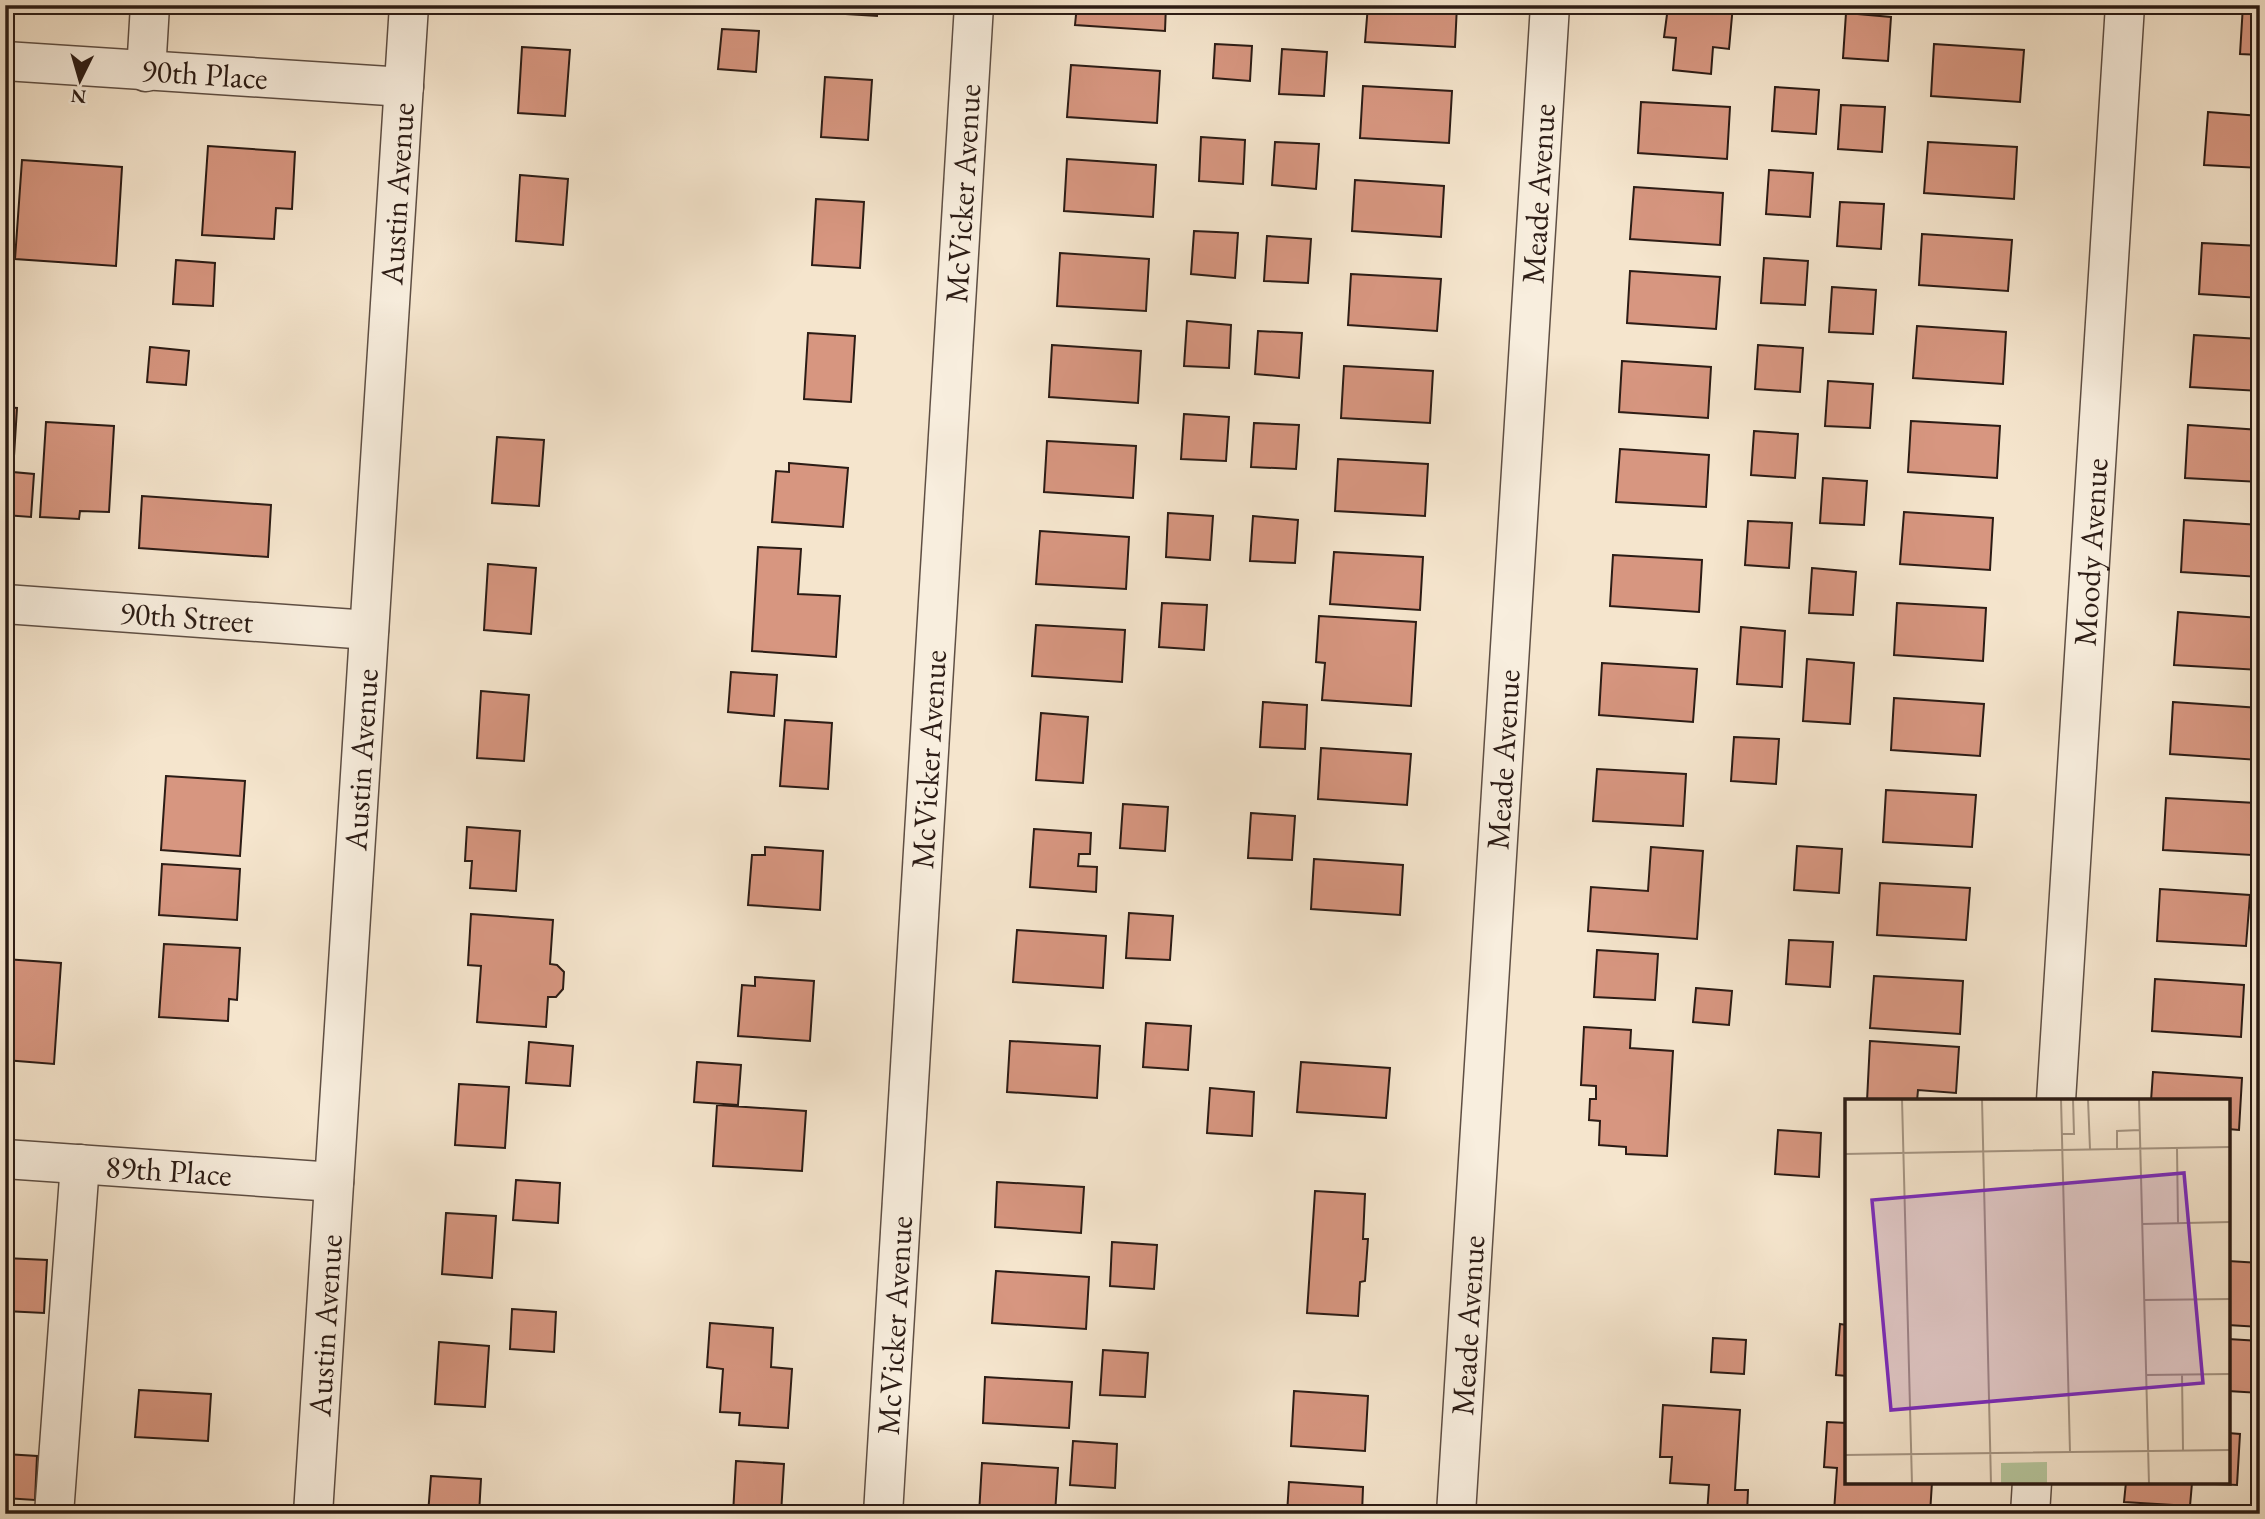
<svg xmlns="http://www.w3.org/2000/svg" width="2265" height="1519" font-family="'EB Garamond',serif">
	<rect width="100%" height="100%" fill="#f5e5cd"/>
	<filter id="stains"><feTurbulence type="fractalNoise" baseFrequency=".00286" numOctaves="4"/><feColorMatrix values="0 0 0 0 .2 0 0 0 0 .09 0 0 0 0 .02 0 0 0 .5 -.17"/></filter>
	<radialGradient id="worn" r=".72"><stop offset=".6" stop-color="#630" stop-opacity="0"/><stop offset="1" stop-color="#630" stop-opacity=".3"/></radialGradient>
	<!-- building -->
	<path fill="#d79680" stroke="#2c1c15" stroke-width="2" d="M830 5H878L877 16 830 13Z
		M1077 5H1166L1165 31 1075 25Z
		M1368 5H1457L1455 47 1365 42Z
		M1733 5 1729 49 1713 47 1711 74 1673 70 1676 38 1664 37 1668 7 1653 5Z
		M1937 5H2027L2026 14 1937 8Z
		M2243 5H2260V55L2240 54Z
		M1846 13 1891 17 1888 61 1843 58Z
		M722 29 759 31 756 72 718 69Z
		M1215 44 1252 46 1250 81 1213 78Z
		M1934 44 2024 50 2020 102 1931 96Z
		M522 47 570 50 565 116 518 113Z
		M1282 49 1327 52 1324 96 1279 94Z
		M1071 65 1160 71 1157 123 1067 117Z
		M825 77 872 80 868 140 821 137Z
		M1363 86 1452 91 1449 143 1360 138Z
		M1775 87 1819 90 1816 134 1772 131Z
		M1641 102 1730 107 1727 159 1638 153Z
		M1841 105 1885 107 1882 152 1838 149Z
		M2208 112 2260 116V168L2204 165Z
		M1201 137 1245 140 1243 184 1199 181Z
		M1275 142 1319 144 1316 189 1272 185Z
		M1928 142 2017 147 2014 199 1924 193Z
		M208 146 295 152 292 209 276 208 274 239 202 235Z
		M1067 159 1156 165 1153 217 1064 211Z
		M22 160 122 167 116 266 15 259Z
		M1769 170 1813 173 1810 217 1766 214Z
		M520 175 568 179 563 245 516 241Z
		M1355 180 1444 186 1441 237 1352 231Z
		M1634 187 1723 193 1720 245 1630 239Z
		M816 199 864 202 860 268 812 265Z
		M1840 202 1884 204 1881 249 1837 246Z
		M1194 231 1238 233 1235 278 1191 274Z
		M1922 234 2012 240 2008 291 1919 285Z
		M1267 236 1311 239 1308 283 1264 281Z
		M2202 243 2260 246V298L2199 294Z
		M1060 253 1149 259 1146 311 1057 306Z
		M1764 258 1808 261 1805 305 1761 303Z
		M176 260 215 263 213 306 173 304Z
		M1630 271 1720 277 1716 329 1627 323Z
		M1351 274 1441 279 1437 331 1348 325Z
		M1832 287 1876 290 1873 334 1829 332Z
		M1187 321 1231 325 1229 368 1184 366Z
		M1917 326 2006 332 2003 384 1913 378Z
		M1258 331 1302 333 1299 378 1255 374Z
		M808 333 855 336 851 402 804 399Z
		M2194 335 2260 339V391L2190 387Z
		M1052 345 1141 351 1138 403 1049 397Z
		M1758 345 1803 348 1800 392 1755 389Z
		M150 347 189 351 186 385 147 382Z
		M1622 361 1711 367 1708 418 1619 412Z
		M1344 366 1433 371 1430 423 1341 418Z
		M1828 381 1873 384 1870 428 1825 426Z
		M5 407 17 408 13 472 34 474 31 517 5 515Z
		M1184 414 1229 417 1226 461 1181 459Z
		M1911 421 2000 426 1997 478 1908 472Z
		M46 422 114 426 109 512 80 511 79 519 40 517Z
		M1254 423 1299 425 1296 469 1251 467Z
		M2188 425 2260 430V482L2185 478Z
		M1754 431 1798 434 1795 478 1751 475Z
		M497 437 544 440 539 506 492 503Z
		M1047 441 1136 446 1133 498 1044 492Z
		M1620 449 1709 455 1706 507 1616 502Z
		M1338 459 1428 464 1425 516 1335 511Z
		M789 463 848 468 843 527 772 522 776 471 789 472Z
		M1823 478 1867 481 1864 525 1820 523Z
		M142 496 271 505 268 557 139 548Z
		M1904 512 1993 518 1990 570 1900 564Z
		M1168 513 1213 516 1210 560 1166 557Z
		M1253 516 1298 520 1295 563 1250 561Z
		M2184 520 2260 525V577L2181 572Z
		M1748 521 1792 523 1789 568 1745 565Z
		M1040 531 1129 537 1126 589 1036 584Z
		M758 547 801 549 798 594 840 596 836 657 752 651Z
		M1334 552 1423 557 1420 610 1330 604Z
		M1613 555 1702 560 1699 612 1610 606Z
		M488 564 536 568 531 634 484 630Z
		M1812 568 1856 572 1853 615 1809 613Z
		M1162 603 1207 605 1204 650 1159 647Z
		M1897 603 1986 608 1983 661 1894 655Z
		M2178 612 2260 618V670L2174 665Z
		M1319 616 1416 622 1411 706 1322 700 1325 663 1316 662Z
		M1036 625 1125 630 1122 682 1032 676Z
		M1741 627 1785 631 1782 687 1737 684Z
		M1807 659 1854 663 1850 724 1803 721Z
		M1602 663 1697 669 1693 722 1599 715Z
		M731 672 777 675 774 716 728 712Z
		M481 691 529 695 524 761 477 758Z
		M1894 698 1984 704 1980 756 1891 750Z
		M1263 702 1307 705 1305 749 1260 747Z
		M2173 702 2260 708 2259 760 2170 754Z
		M1041 713 1088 717 1083 783 1036 780Z
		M785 720 832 723 828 789 780 786Z
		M1734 737 1779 739 1776 784 1731 781Z
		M1321 748 1411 754 1407 805 1318 799Z
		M1597 769 1686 774 1683 826 1593 821Z
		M166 776 245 781 240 856 161 850Z
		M1886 790 1976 795 1972 847 1883 842Z
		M2166 798 2256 803 2252 855 2163 850Z
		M1123 804 1168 807 1165 851 1120 848Z
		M1251 813 1295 816 1292 860 1248 858Z
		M467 827 520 831 516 891 470 888 472 861H465Z
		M1034 829 1091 833 1090 854H1079L1078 866 1097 867 1096 892 1030 887Z
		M1797 846 1842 849 1839 893 1794 890Z
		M765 847 823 851 820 910 748 905 752 855H765Z
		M1651 847 1703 851 1697 939 1588 931 1591 887 1648 891Z
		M1314 859 1403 865 1400 915 1311 909Z
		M162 864 240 869 237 920 159 915Z
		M1880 883 1970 888 1966 940 1877 935Z
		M2160 889 2250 895 2246 946 2157 941Z
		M1129 913 1173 916 1170 960 1126 958Z
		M471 914 553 920 550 964 557 965 564 972 563 989 556 997H548L546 1027 477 1022 481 966 468 965Z
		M1017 930 1106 936 1103 988 1013 982Z
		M1789 940 1833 942 1830 987 1786 984Z
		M164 944 240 948 237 1000 229 999 228 1021 159 1017Z
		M1597 950 1658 954 1655 1000 1594 997Z
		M5 959 61 963 54 1064 5 1060Z
		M1874 976 1963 981 1960 1034 1870 1028Z
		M755 977 814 981 810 1041 738 1036 742 985 755 986Z
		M2155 979 2244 985 2241 1037 2152 1031Z
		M1696 988 1732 991 1729 1025 1693 1022Z
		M1146 1023 1191 1026 1188 1070 1143 1067Z
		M1584 1027 1631 1030 1630 1048 1673 1051 1667 1156 1626 1154V1147L1599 1145 1600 1121 1589 1120 1590 1099H1596V1086L1581 1085Z
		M1010 1041 1100 1046 1097 1098 1007 1092Z
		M1870 1041 1959 1047 1956 1093 1918 1090 1917 1101H1867Z
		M529 1042 573 1046 570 1086 526 1083Z
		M697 1062 741 1065 738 1105 694 1102Z
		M1301 1062 1390 1068 1386 1118 1297 1112Z
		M2153 1072 2242 1078 2239 1130 2228 1129V1101H2151Z
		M459 1084 509 1087 505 1148 455 1145Z
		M1210 1088 1254 1092 1252 1136 1207 1133Z
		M717 1105 806 1111 802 1171 713 1166Z
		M1778 1130 1821 1133 1819 1177 1775 1174Z
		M516 1180 560 1183 558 1223 513 1220Z
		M997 1182 1084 1187 1081 1233 995 1227Z
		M1315 1191 1365 1194 1363 1239H1368L1365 1281 1360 1282 1358 1316 1307 1313Z
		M446 1213 496 1216 492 1278 442 1274Z
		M1112 1242 1157 1245 1154 1289 1110 1286Z
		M5 1258 47 1260 44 1313 5 1311Z
		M2228 1261 2260 1263V1327L2228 1325Z
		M996 1271 1089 1277 1086 1329 992 1323Z
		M512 1309 556 1312 554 1352 510 1349Z
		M710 1323 773 1328 771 1367 792 1369 788 1428 739 1425 740 1413 720 1412 723 1369 707 1367Z
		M1840 1324 1847 1325V1376L1836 1375Z
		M1713 1338 1746 1340 1744 1374 1711 1372Z
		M2228 1339 2260 1341V1393L2228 1391Z
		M439 1342 489 1346 485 1407 435 1404Z
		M1103 1350 1148 1353 1145 1397 1100 1395Z
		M985 1377 1072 1382 1069 1428 983 1423Z
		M139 1390 211 1394 208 1441 135 1437Z
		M1294 1391 1368 1396 1365 1451 1291 1446Z
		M1663 1405 1740 1410 1735 1490H1748L1747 1514H1707L1709 1485 1670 1483 1672 1457H1660Z
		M1827 1422 1847 1423V1482H1932L1930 1514 1834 1512 1837 1468 1824 1467Z
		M2228 1433 2240 1434 2237 1485 2192 1483 2190 1506 2124 1502 2126 1482H2228Z
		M1073 1441 1117 1444 1115 1488 1070 1485Z
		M5 1454 37 1456 35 1500 5 1498Z
		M736 1461 784 1464 781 1514H733Z
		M982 1463 1058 1468 1055 1514H979Z
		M431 1476 481 1479 479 1514H428Z
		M1289 1482 1363 1487 1362 1514H1287Z"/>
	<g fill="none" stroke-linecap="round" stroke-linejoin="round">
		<defs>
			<g id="minor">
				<path id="s1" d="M5 61 404 87"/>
				<path d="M146 72 150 5"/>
				<path id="s2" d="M5 604 369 630"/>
				<path id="s3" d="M2056 1101 2125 5"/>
				<path id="s4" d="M5 1159 334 1182"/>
				<path d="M54 1514 80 1164"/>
				<path id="s5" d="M313 1514 409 5"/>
				<path id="s6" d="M883 1514 974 5"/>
				<path id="s7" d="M1456 1514 1550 5"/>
				<path d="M2030 1514 2032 1482"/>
			</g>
		</defs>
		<!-- minor casing -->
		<use href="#minor" stroke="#5e4e43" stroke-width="41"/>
		<!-- minor -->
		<use href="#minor" stroke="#f8eede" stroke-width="38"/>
	</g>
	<g text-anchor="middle" stroke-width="6" stroke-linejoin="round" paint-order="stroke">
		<!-- street labels -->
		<g font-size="32" fill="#2c1c15" stroke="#f8eede">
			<text dy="11" stroke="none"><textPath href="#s1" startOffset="200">90th Place</textPath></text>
			<text dy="11" stroke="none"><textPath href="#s5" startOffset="1323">Austin Avenue</textPath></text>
			<text dy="11" stroke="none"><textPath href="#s6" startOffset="1323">McVicker Avenue</textPath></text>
			<text dy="11" stroke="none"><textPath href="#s7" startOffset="1323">Meade Avenue</textPath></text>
			<text dy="11" stroke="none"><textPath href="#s3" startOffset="550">Moody Avenue</textPath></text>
			<text dy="11" stroke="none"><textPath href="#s2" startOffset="182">90th Street</textPath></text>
			<text dy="11" stroke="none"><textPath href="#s5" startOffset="756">Austin Avenue</textPath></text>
			<text dy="11" stroke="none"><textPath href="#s6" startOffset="756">McVicker Avenue</textPath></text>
			<text dy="11" stroke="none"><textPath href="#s7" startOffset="756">Meade Avenue</textPath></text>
			<text dy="11" stroke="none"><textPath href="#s4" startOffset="164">89th Place</textPath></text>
			<text dy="11" stroke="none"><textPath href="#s5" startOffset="189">Austin Avenue</textPath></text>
			<text dy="11" stroke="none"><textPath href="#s6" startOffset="189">McVicker Avenue</textPath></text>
			<text dy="11" stroke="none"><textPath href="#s7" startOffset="189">Meade Avenue</textPath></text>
		</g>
	</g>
	<!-- overview -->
	<g transform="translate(1845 1099)">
		<rect width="385" height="385" fill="#f5e5cd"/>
		<path d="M202 363V385H156V364Z" fill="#b6c69d"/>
		<path fill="none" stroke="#a59583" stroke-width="2" d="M57 0 67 385M137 0 146 385M216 0 225 353M243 0 245 50M294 0 304 385M217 35H229L228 0M332 49 333 124M272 50V32L295 31M0 55 385 48M297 125 385 123M299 201 385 200M337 275 338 351M301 276 385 275M0 356 385 351"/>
		<path fill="#7b2cbf" fill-opacity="0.15" stroke="#7b2cbf" stroke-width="3.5" d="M339 74 358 284 46 311 27 101Z"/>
		<rect width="385" height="385" fill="none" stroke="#2c1c15" stroke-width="3.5"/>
	</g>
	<!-- margin -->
	<rect width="2265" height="1519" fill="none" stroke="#f5e5cd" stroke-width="28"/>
	<rect x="7" y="7" width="2251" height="1505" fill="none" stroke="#2c1c15" stroke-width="3.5"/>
	<rect x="14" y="14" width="2237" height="1491" fill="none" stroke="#2c1c15" stroke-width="2"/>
	<!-- north arrow -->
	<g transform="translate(80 80) rotate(185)" stroke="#f8eede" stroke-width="5" paint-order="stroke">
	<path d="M0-5L12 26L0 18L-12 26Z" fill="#2c1c15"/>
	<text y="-10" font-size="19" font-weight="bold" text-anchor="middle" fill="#2c1c15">N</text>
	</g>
	<rect width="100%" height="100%" filter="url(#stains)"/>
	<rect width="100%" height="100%" fill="url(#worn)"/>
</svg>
